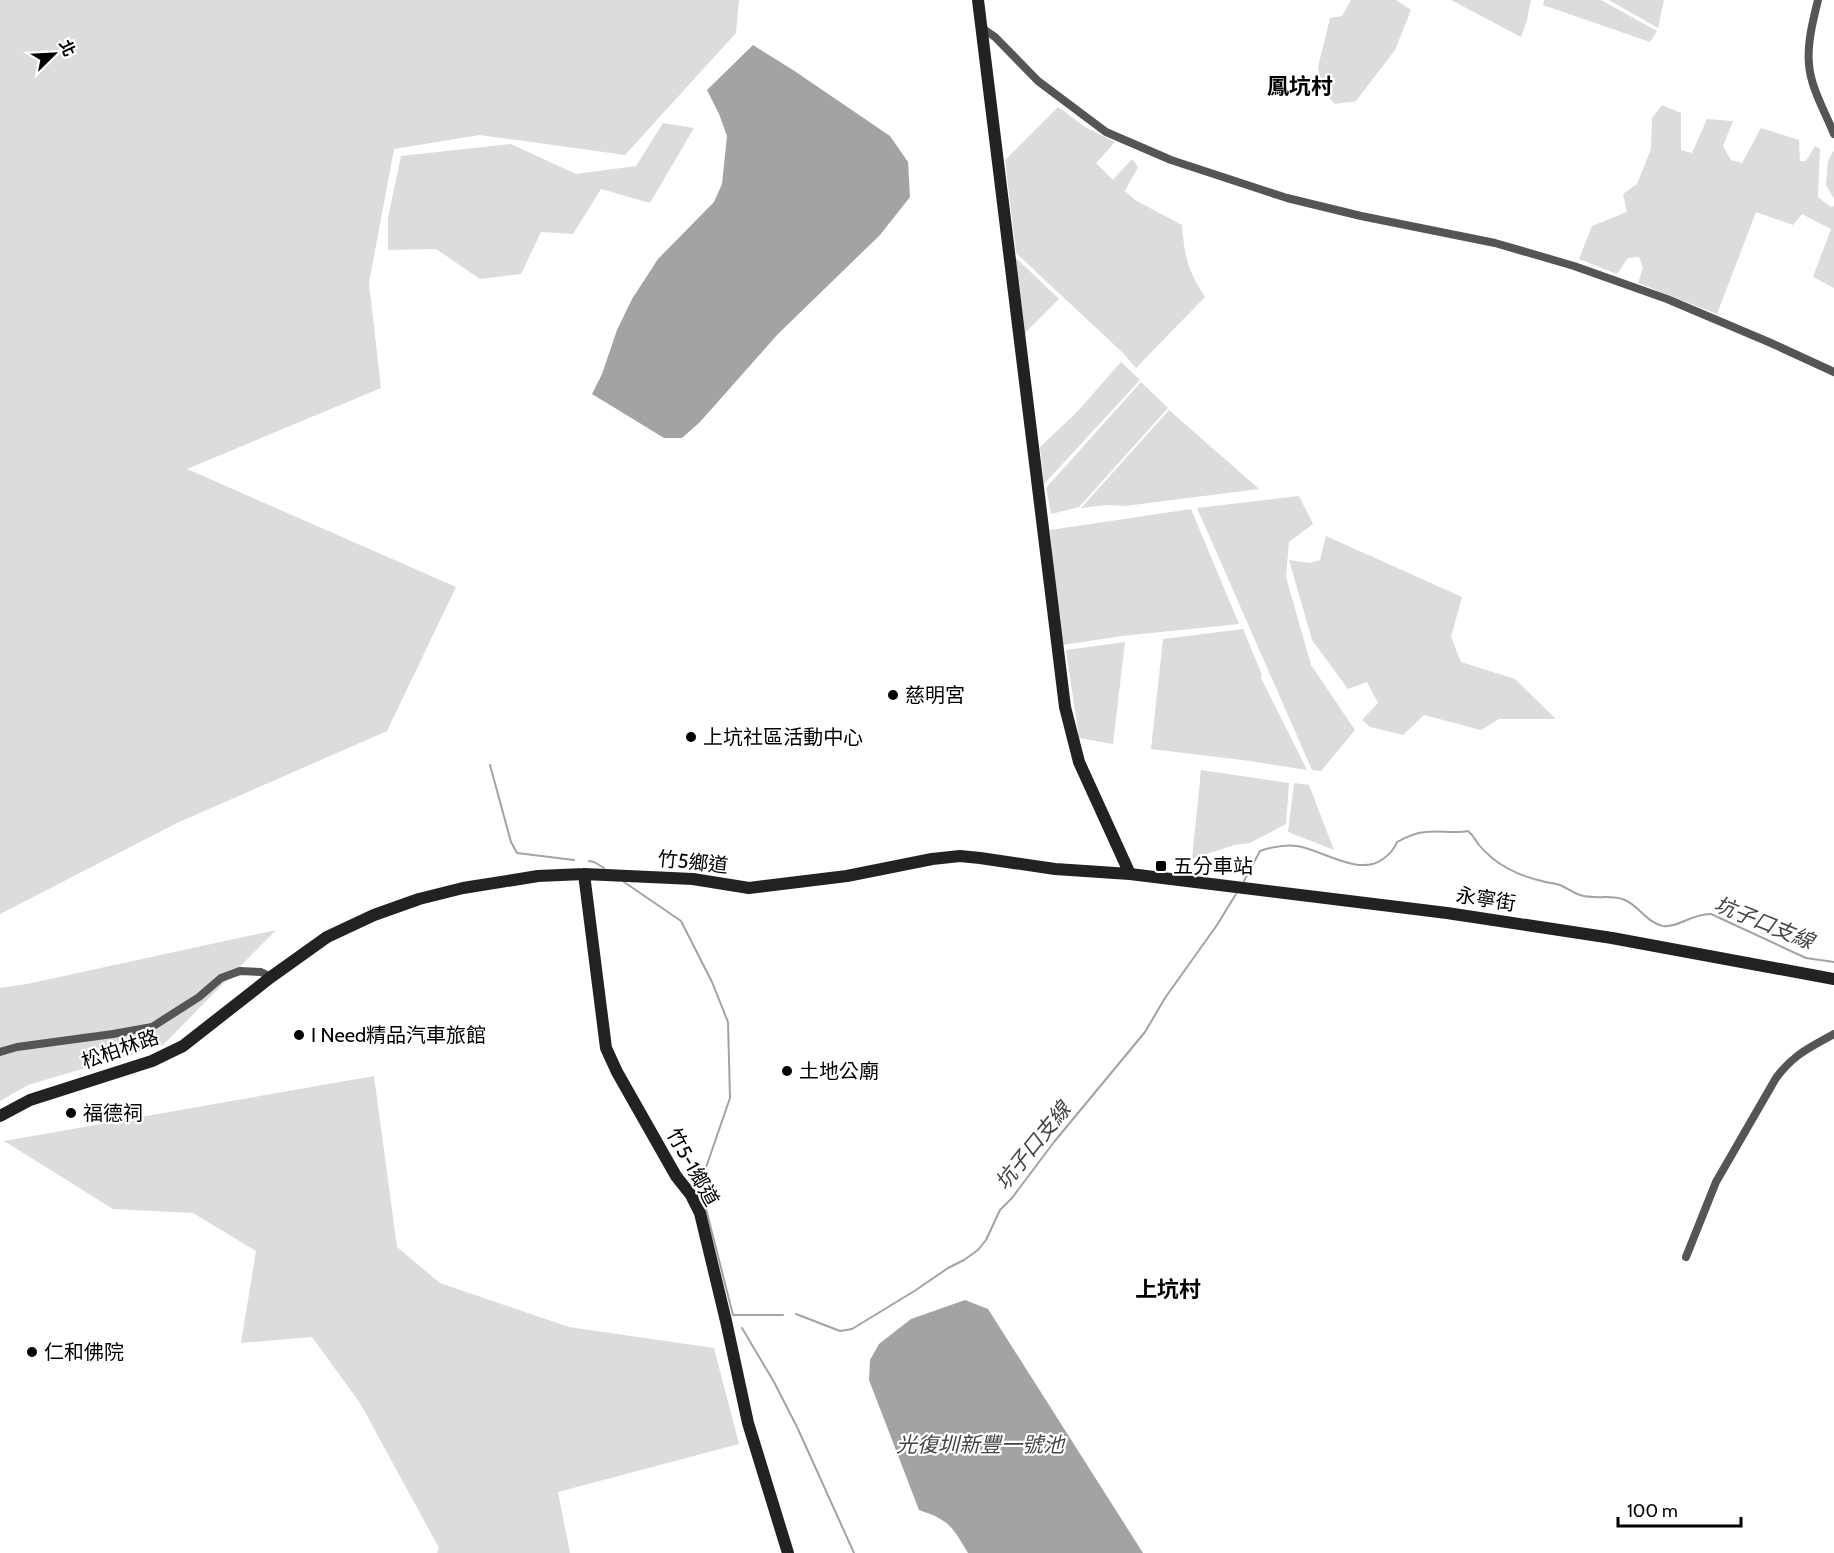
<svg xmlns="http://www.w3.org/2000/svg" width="1834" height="1553" font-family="Cabin,'Noto Sans TC',sans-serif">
	<rect width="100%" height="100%" fill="#fff"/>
	<!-- green -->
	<path fill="#dcdcdc" d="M0 0H739L736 33 625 155 480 135 394 149 369 283 381 388 187 469 456 587 387 731 177 823 0 914Z
		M1351 0H1396L1411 10 1395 50 1356 101 1335 104 1322 90 1318 67 1330 18 1342 16Z
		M1451 0H1531L1527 20 1521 37Z
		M1544 0H1601L1657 31 1650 42 1543 5Z
		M1609 0H1664L1658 28Z
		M1662 105 1681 113V150L1692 153 1707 119 1733 121 1723 146 1731 160 1742 163 1761 128 1799 140 1800 161H1806L1815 146 1820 149 1818 197 1831 207 1834 206V288L1813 277 1831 229 1802 214 1793 225 1756 212 1717 314 1638 283 1643 268 1639 257 1628 258 1617 274 1579 259 1592 226 1627 212 1623 194 1637 184 1651 149 1652 118Z
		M1058 107 1085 127 1115 142 1096 163 1113 180 1132 159 1138 167 1125 191 1135 200 1182 225C1185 258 1187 269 1205 297L1136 368 1123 353 1016 253 1005 160Z
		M663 123 694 128 650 203 601 189 573 234 541 232 521 274 480 279 436 249 388 250V218L401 156 511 144 576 174 636 166Z
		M1834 150V199L1826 185 1828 161Z
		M1015 257 1059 299 1025 333Z
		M1121 362 1140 380 1044 484 1040 447 1077 412Z
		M1141 382 1168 408 1079 507 1051 514 1046 488Z
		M1169 410 1259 489 1125 506 1107 505 1081 508Z
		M1299 496 1313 524 1289 542 1286 577 1311 665 1355 730 1321 771 1312 770 1197 508Z
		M1191 509 1239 624 1122 636 1063 645 1055 587 1050 530Z
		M1326 536 1462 597 1451 637 1461 662 1515 679 1556 719H1499L1481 730 1424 715 1403 735 1370 727 1362 720 1378 703 1367 682 1348 689 1312 640 1289 560 1310 563 1320 560Z
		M1243 629 1262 675 1261 678 1307 770 1250 761 1151 749 1163 639Z
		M1125 642 1113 744 1079 738 1066 650Z
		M1201 770 1289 783 1286 824 1250 843 1234 845 1192 859Z
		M1294 783 1309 785 1334 850 1288 832Z
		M276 930 163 1045 28 1085 0 1101V988L27 984Z
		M374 1076 397 1247 440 1283 569 1327 714 1348 739 1444 558 1492 570 1553H437L439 1548 360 1403 312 1337 241 1343 256 1251 193 1213 113 1209 4 1141Z"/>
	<!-- water -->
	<path fill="#a3a3a3" d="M753 45 793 70 890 136 908 162 910 197 880 235 778 334 700 422 682 438H664L592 394 602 374 617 330 632 299 658 259 714 202 722 184 727 136 719 114 707 90Z
		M965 1300 988 1309 1143 1553H968C952 1526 949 1520 919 1510L869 1380 870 1360 879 1344 911 1319Z"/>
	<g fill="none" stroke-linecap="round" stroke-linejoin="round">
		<!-- stream -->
		<path stroke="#a3a3a3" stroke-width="2" d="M490 765 511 842 517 853 574 860
			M589 861 594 862 604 868
			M1244 881 1260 851C1272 847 1285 844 1297 846 1323 850 1359 877 1383 859 1390 854 1394 850 1397 842 1406 837 1415 833 1425 832 1439 830 1454 834 1468 831 1474 836 1475 840 1479 845 1483 850 1488 854 1492 858 1507 870 1524 877 1542 881 1547 883 1554 883 1560 885 1567 888 1573 893 1580 895 1595 900 1611 894 1625 900 1639 906 1647 923 1663 926 1678 928 1693 913 1711 914L1806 958 1834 962
			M624 882 681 921 712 982 728 1022 730 1098 702 1179V1193L733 1315
			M796 1314 840 1331 852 1329 916 1290 948 1268 964 1260 978 1250 986 1240 1000 1210 1012 1198 1054 1142 1145 1032 1165 998 1217 925 1236 894
			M733 1315H783
			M742 1328 774 1382 798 1429 854 1553"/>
		<!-- street -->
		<path stroke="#555" stroke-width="8" d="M1818 0C1813 20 1807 44 1809 64 1810 86 1826 114 1834 134
			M982 28 995 37 1038 81 1106 132 1171 160 1287 198 1361 216 1495 243 1574 266 1667 299 1771 343 1834 372
			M0 1052 17 1047 113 1034 152 1027 199 997 221 978 240 971 261 972 271 977
			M1686 1257 1716 1182 1776 1078C1794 1054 1809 1048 1834 1034"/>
		<!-- secondary -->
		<path stroke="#222" stroke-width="12" d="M978 0 1065 707 1079 762 1130 874
			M584 874 606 1048 617 1072 676 1176 691 1195 700 1213 726 1321 748 1423 788 1553
			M0 1116 30 1100 152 1061 183 1046 271 977 327 937 374 915 419 899 463 888 538 876 584 874 693 879 749 888 847 876 932 859 960 856 980 858 1055 869 1130 874 1447 913 1612 938 1834 979"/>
	</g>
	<!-- markers -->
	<g fill="#000" stroke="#fff" stroke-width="2">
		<circle cx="893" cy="695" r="6"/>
		<circle cx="691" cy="737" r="6"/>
		<rect x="1155" y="860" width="12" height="12" rx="3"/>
		<circle cx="299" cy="1035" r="6"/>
		<circle cx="787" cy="1071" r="6"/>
		<circle cx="71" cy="1113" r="6"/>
		<circle cx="32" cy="1352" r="6"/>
	</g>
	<g text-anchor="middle" stroke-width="4.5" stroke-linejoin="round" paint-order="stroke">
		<!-- poi labels -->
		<g font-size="20" fill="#000" stroke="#fff" text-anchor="start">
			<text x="905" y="702">慈明宮</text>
			<text x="703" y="744">上坑社區活動中心</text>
			<text x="1173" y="873">五分車站</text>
			<text x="311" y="1042">I Need精品汽車旅館</text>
			<text x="799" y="1078">土地公廟</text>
			<text x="83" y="1120">福德祠</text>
			<text x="44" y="1359">仁和佛院</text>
		</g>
		<!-- street labels -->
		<g font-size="20" fill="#000" stroke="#fff">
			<text transform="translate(693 862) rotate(6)" y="7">竹5鄉道</text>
			<text transform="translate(1486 899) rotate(9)" y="7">永寧街</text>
			<text transform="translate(120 1049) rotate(-19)" y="7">松柏林路</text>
			<text transform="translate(693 1167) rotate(61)" y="7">竹5-1鄉道</text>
		</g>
		<!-- water labels -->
		<g font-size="21" font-style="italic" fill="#444" stroke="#fff">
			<text transform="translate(1764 923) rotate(22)" y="7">坑子口支線</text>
			<text transform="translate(1033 1146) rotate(-51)" y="7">坑子口支線</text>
			<text x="980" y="1452">光復圳新豐一號池</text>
		</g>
		<!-- quarter labels -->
		<g font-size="22" font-weight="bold" fill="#000" stroke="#fff">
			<text x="1300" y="94">鳳坑村</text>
			<text x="1168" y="1297">上坑村</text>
		</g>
	</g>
	<!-- north arrow -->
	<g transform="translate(54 54) rotate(66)" stroke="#ffffff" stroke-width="4.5" paint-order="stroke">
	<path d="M0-4.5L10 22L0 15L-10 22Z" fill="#000000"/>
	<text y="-9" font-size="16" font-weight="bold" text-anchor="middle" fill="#000000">北</text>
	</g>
	<!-- scale -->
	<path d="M1618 1517v9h123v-9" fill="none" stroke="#000000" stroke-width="3"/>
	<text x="1627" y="1517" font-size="18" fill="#000000" stroke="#ffffff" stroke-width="4.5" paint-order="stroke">100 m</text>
</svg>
